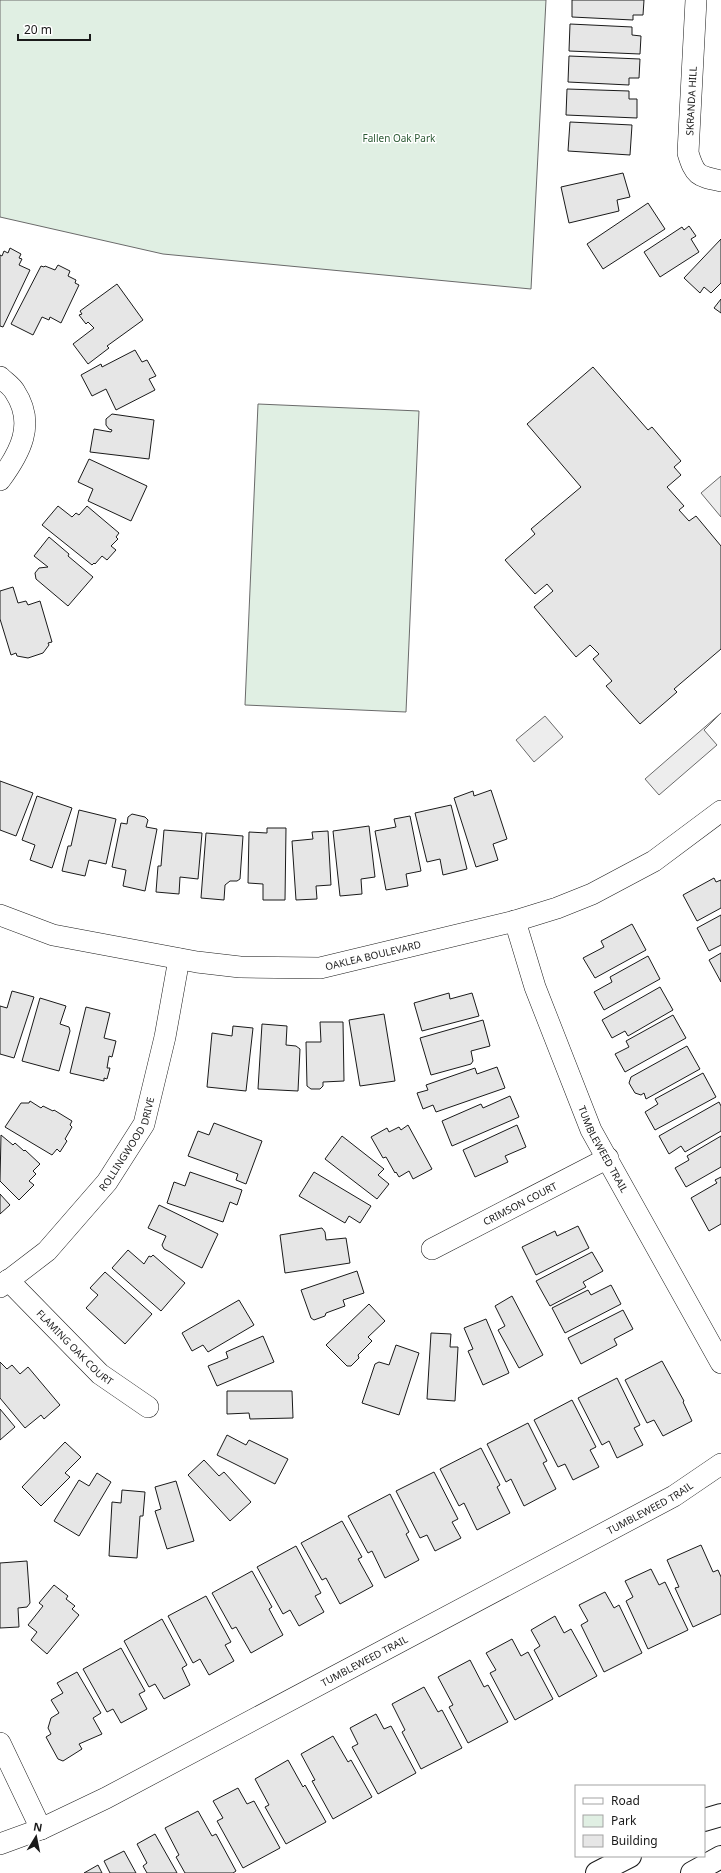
<svg xmlns="http://www.w3.org/2000/svg" width="721" height="1873" font-family="'Noto Sans',sans-serif">
	<rect width="100%" height="100%" fill="#fff"/>
	<!-- green -->
	<path fill="#e0efe3" stroke="#6a6a6a" d="M0 0H546L531 289 163 254 0 217Z
		M258 404 419 411 406 712 245 705Z"/>
	<!-- parking -->
	<path fill="#ededed" stroke="#6a6a6a" d="M721 476V517L701 493Z
		M721 713 704 730 717 745 659 795 645 779Z
		M545 716 563 737 534 762 516 740Z"/>
	<!-- building -->
	<path fill="#e6e6e6" stroke="#1a1a1a" d="M572 0H644L643 15H633V20L572 17Z
		M570 24 632 27V35L641 36 640 54 569 51Z
		M569 56 640 59 639 78H629V85L568 82Z
		M567 89 629 91V99H637V118L566 115Z
		M570 122 632 125 630 155 568 151Z
		M623 173 630 197 617 200 619 211 569 223 561 187Z
		M648 203 665 229 603 269 587 244Z
		M689 226 696 236 691 239 699 252 660 277 644 252 682 227 684 230Z
		M721 239V283L711 293 704 287 700 293 684 278Z
		M10 248 21 254 19 258 22 259 19 265 30 270 3 327 0 326V255L2 256 4 251 8 253Z
		M58 265 70 271 68 276 76 280 75 283 79 285 61 323 50 317 49 320 42 317 33 335 11 324 41 266 44 267 45 266 55 270Z
		M117 284 143 320 107 346 109 348 88 364 73 344 94 328 88 322 86 324 79 315 82 314 80 311Z
		M721 299V313L714 308Z
		M135 350 142 362 147 360 156 376 149 379 155 390 116 410 106 389 92 396 81 375 101 364 102 367Z
		M593 367 648 430 652 427 681 461 674 467 681 475 667 487 684 506 679 510 689 521 696 516 721 546V649L674 689 677 692 640 724 606 686 612 681 593 659 599 654 590 645 576 657 534 607 553 591 547 584 535 594 505 560 535 534 531 529 581 487 527 424Z
		M112 414 154 420 149 459 90 452 94 429 111 432 112 430 109 429 106 425V419Z
		M89 459 147 486 131 521 88 501 93 489 78 482Z
		M58 506 72 517 76 513 79 515 87 506 119 533 116 537 118 539 111 546 116 550 107 560 102 556 95 564 94 563 92 565 42 525Z
		M49 537 69 554 68 556 93 577 68 606 36 579 35 573 39 568 48 567 34 556Z
		M13 587 18 603 26 601 28 605 40 601 52 642 48 643 49 645 43 653 28 658 17 656 16 653 11 655 0 619V591Z
		M0 781 33 793 16 836 0 830Z
		M491 790 507 839 493 844 498 860 476 867 454 798 473 791 474 796Z
		M37 796 72 808 52 868 30 860 35 845 22 840Z
		M451 805 467 869 443 875 440 859 427 862 415 813Z
		M79 810 116 819 106 864 89 860 85 876 62 871 68 846H71Z
		M132 814 145 817 148 820 146 827 157 829 145 891 123 886 126 870 112 867 121 823 127 824 128 817Z
		M410 816 421 871 406 874 408 886 386 890 375 831 396 827 394 819Z
		M369 826 375 877 361 879 362 894 340 896 333 831Z
		M267 828H286L285 900H263V884L248 883 249 832 267 833Z
		M164 830 202 833 198 879 180 877 179 894 156 892 158 866H161Z
		M328 831 331 885 316 886 317 899 296 900 292 841 313 839 312 832Z
		M206 833 243 836 240 879 237 881H230L225 885 224 900 201 898Z
		M714 878 716 882 721 880V908L697 921 683 895Z
		M721 915V945L709 951 697 928Z
		M632 924 646 950 595 978 583 958 604 947 601 941Z
		M721 953V982L709 960Z
		M648 956 660 979 604 1010 594 992 612 982 610 977Z
		M660 987 673 1010 628 1036 625 1031 612 1038 602 1020Z
		M12 991 34 997 14 1058 0 1054V1006L7 1008Z
		M449 993 450 999 472 993 479 1016 422 1031 414 1003Z
		M40 998 66 1006 60 1024 69 1027 70 1031 59 1071 22 1061Z
		M86 1007 110 1013 104 1038 116 1041 112 1057 109 1056 107 1068H110L107 1079 104 1078V1081L70 1073Z
		M384 1014 395 1081 360 1086 349 1020Z
		M673 1015 686 1038 625 1072 615 1054 629 1047 626 1041Z
		M483 1020 490 1046 471 1051 473 1061 471 1064 431 1075 420 1038Z
		M320 1022H343L344 1081 323 1082V1086L320 1089H311L307 1086 306 1042H321Z
		M262 1024 287 1026 286 1045 296 1046 300 1049 298 1091 258 1089Z
		M233 1026 253 1028 246 1091 207 1087 212 1033 232 1036Z
		M687 1046 700 1069 646 1099 644 1093 641 1095 635 1093 629 1083 631 1077Z
		M497 1067 505 1088 436 1112 433 1105 423 1109 417 1093 428 1090 426 1085 475 1068 477 1074Z
		M703 1073 716 1097 655 1130 645 1112 658 1104 655 1099Z
		M510 1096 519 1117 452 1146 442 1121 481 1104 483 1108Z
		M30 1101 41 1108 43 1106 53 1111 54 1110 72 1121 70 1125 72 1127 65 1139 67 1141 60 1152 57 1149 52 1155 5 1127 21 1103H29Z
		M719 1102 721 1106V1131L685 1152 681 1146 669 1154 659 1136Z
		M214 1123 262 1141 246 1184 236 1180 238 1174 188 1156 198 1131 209 1135Z
		M408 1125 432 1169 413 1179 409 1171 399 1177 396 1172 395 1173 386 1157 383 1158 371 1137 387 1128 389 1132 399 1127 401 1130Z
		M517 1125 526 1147 505 1156 508 1162 475 1177 463 1150Z
		M1 1135 13 1145 15 1143 24 1151 25 1150 40 1164 33 1171 36 1174 29 1181 34 1185 19 1200 0 1181Z
		M342 1136 384 1169 378 1175 389 1184 377 1199 325 1159Z
		M721 1136V1167L686 1187 675 1168 689 1160 687 1156Z
		M190 1172 242 1190 237 1205 230 1202 223 1222 167 1203 174 1182 185 1186Z
		M314 1172 371 1206 360 1223 349 1216 345 1223 299 1196Z
		M721 1177V1224L709 1231 691 1198 717 1183 715 1180Z
		M0 1194 10 1205 0 1214Z
		M159 1205 218 1234 202 1268 164 1249 162 1245 166 1236 148 1228Z
		M578 1226 589 1248 536 1275 522 1247 555 1231 557 1236Z
		M322 1228 325 1232 326 1240 346 1238 350 1263 285 1273 280 1235Z
		M128 1250 144 1264 149 1256 151 1257 153 1255 185 1283 161 1311 112 1268Z
		M592 1252 603 1271 583 1282 586 1287 550 1306 536 1281Z
		M357 1271 364 1293 343 1300 345 1306 326 1313 325 1316 314 1320 311 1318 301 1290Z
		M105 1272 152 1314 125 1344 86 1308 98 1295 90 1288Z
		M611 1285 621 1304 565 1333 552 1308 588 1290 591 1295Z
		M512 1296 543 1355 519 1368 498 1330 505 1326 495 1306Z
		M239 1300 254 1325 208 1352 203 1345 192 1351 182 1333Z
		M369 1304 385 1321 368 1337 372 1341 358 1355 359 1358 351 1366H347L326 1345Z
		M623 1310 633 1329 614 1339 617 1345 581 1364 568 1338Z
		M486 1319 509 1373 483 1385 468 1351 473 1349 464 1328Z
		M431 1333 451 1334 450 1347H458L455 1401 427 1399Z
		M263 1336 274 1362 217 1386 208 1366 228 1358 226 1352Z
		M396 1345 419 1353 399 1415 362 1403 375 1364 379 1362 389 1365Z
		M662 1361 684 1401 683 1402 692 1421 663 1436 654 1420 647 1423 625 1380Z
		M0 1362 7 1369 12 1365 20 1374 28 1367 60 1405 44 1419 41 1415 25 1428 0 1398Z
		M617 1378 640 1425 634 1428 643 1445 617 1458 609 1441 602 1445 578 1398Z
		M227 1391H292L293 1418 250 1419 249 1413 227 1414Z
		M572 1400 596 1447 590 1450 599 1467 573 1480 565 1464 558 1467 534 1420Z
		M0 1409 15 1427 0 1440Z
		M528 1423 547 1461 543 1463 556 1489 524 1506 511 1479 506 1482 487 1444Z
		M227 1435 246 1445 249 1440 288 1459 275 1484 217 1455Z
		M65 1442 81 1457 65 1473 70 1477 41 1506 22 1487Z
		M481 1448 500 1485 497 1487 510 1513 477 1530 464 1503 459 1506 440 1469Z
		M204 1460 219 1476 224 1472 251 1502 230 1521 188 1475Z
		M434 1472 458 1519 452 1522 461 1538 435 1551 427 1535 420 1538 396 1491Z
		M97 1473 111 1482 79 1536 54 1521 79 1480 89 1486Z
		M176 1481 194 1541 167 1549 155 1511 161 1509 155 1487Z
		M122 1490 145 1492 143 1516H140L137 1558 109 1556 112 1502 121 1503Z
		M390 1494 409 1532 406 1534 419 1560 385 1578 372 1551 368 1553 348 1516Z
		M342 1521 362 1557 358 1559 373 1586 340 1604 326 1578 322 1580 301 1543Z
		M701 1545 713 1572 718 1570 721 1577V1614L693 1627 675 1588 679 1587 667 1560Z
		M296 1546 321 1593 315 1596 324 1612 299 1626 290 1610 283 1614 257 1567Z
		M27 1561 30 1603 27 1607 18 1608 19 1627 0 1628V1563Z
		M651 1569 659 1585 665 1582 688 1630 648 1649 626 1601 633 1597 625 1581Z
		M252 1571 272 1607 269 1609 283 1635 251 1653 236 1627 232 1629 212 1593Z
		M54 1585 68 1596 66 1599 75 1606 72 1609 79 1615 47 1654 31 1640 37 1632 28 1625 43 1606 39 1603Z
		M605 1592 614 1608 619 1605 642 1653 604 1672 581 1625 588 1621 579 1605Z
		M206 1596 231 1642 225 1645 234 1661 209 1675 200 1659 193 1663 168 1616Z
		M555 1616 564 1633 571 1629 597 1676 559 1697 534 1650 540 1646 531 1630Z
		M162 1619 187 1665 182 1668 190 1685 164 1699 155 1684 149 1687 124 1641Z
		M512 1639 521 1656 528 1652 553 1699 515 1720 490 1673 496 1670 486 1653Z
		M121 1648 145 1691 139 1694 147 1709 121 1723 113 1709 107 1712 83 1669Z
		M470 1660 484 1687 488 1685 508 1722 468 1743 449 1707 453 1705 438 1677Z
		M77 1672 101 1713 93 1718 102 1734 79 1744 82 1749 63 1761 58 1759 46 1737 51 1734 48 1728 51 1718 59 1713 51 1700 63 1693 57 1683Z
		M424 1687 438 1712 442 1710 462 1748 421 1769 402 1732 405 1730 392 1704Z
		M376 1714 384 1729 391 1726 416 1773 378 1794 352 1747 358 1744 350 1728Z
		M333 1736 348 1762 351 1760 372 1797 333 1819 312 1781 315 1780 301 1754Z
		M288 1760 303 1787 305 1785 326 1822 286 1844 265 1807 269 1805 255 1779Z
		M238 1788 247 1804 254 1801 280 1848 243 1868 217 1821 223 1818 213 1801Z
		M198 1811 212 1836 216 1834 236 1871 233 1873H185L176 1857 179 1855 165 1828Z
		M155 1834 176 1871 177 1873H147L143 1866 147 1863 137 1844Z
		M124 1851 136 1873H110L104 1861Z
		M98 1865 102 1873H84Z"/>
	<g fill="none" stroke-linecap="round" stroke-linejoin="round">
		<defs>
			<g id="minor">
				<path d="M696 0 688 153C695 176 698 176 721 181"/>
				<path d="M0 377C5 382 12 386 15 392 36 424 20 453 0 480"/>
				<path id="s1" d="M0 915 53 935 197 962 240 967 320 968 515 921 557 908 592 894 654 861 721 811"/>
				<path id="s2" d="M515 921 535 987 591 1130 721 1363"/>
				<path id="s3" d="M432 1249 608 1158"/>
				<path id="s4" d="M8 1280 100 1374 148 1407"/>
				<path id="s5" d="M0 1287 47 1251 107 1182 144 1124 165 1037 179 959"/>
				<path d="M0 1743 41 1829"/>
				<path id="s6" d="M0 1844 41 1829 106 1798 674 1496 721 1464"/>
			</g>
			<path id="motorway" d="M704 1820 721 1815
				M597 1873 630 1856
				M692 1873 721 1857"/>
		</defs>
		<!-- minor casing -->
		<use href="#minor" stroke="#1a1a1a" stroke-width="22"/>
		<!-- motorway casing -->
		<use href="#motorway" stroke="#1a1a1a" stroke-width="24"/>
		<!-- minor -->
		<use href="#minor" stroke="#fff" stroke-width="21"/>
		<!-- motorway -->
		<use href="#motorway" stroke="#fff" stroke-width="22"/>
	</g>
	<g text-anchor="middle" stroke-width="3" stroke-linejoin="round" paint-order="stroke">
		<!-- street labels -->
		<g font-size="10" fill="#1a1a1a" stroke="#fff">
			<text transform="translate(691 101) rotate(-87)" y="4">SKRANDA HILL</text>
			<text dy="4" stroke="none"><textPath href="#s1" startOffset="381">OAKLEA BOULEVARD</textPath></text>
			<text dy="4" stroke="none"><textPath href="#s5" startOffset="194">ROLLINGWOOD DRIVE</textPath></text>
			<text dy="4" stroke="none"><textPath href="#s2" startOffset="245">TUMBLEWEED TRAIL</textPath></text>
			<text dy="4" stroke="none"><textPath href="#s3" startOffset="99">CRIMSON COURT</textPath></text>
			<text dy="4" stroke="none"><textPath href="#s4" startOffset="95">FLAMING OAK COURT</textPath></text>
			<text dy="4" stroke="none"><textPath href="#s6" startOffset="732">TUMBLEWEED TRAIL</textPath></text>
			<text dy="4" stroke="none"><textPath href="#s6" startOffset="408">TUMBLEWEED TRAIL</textPath></text>
		</g>
		<!-- park labels -->
		<g font-size="10" fill="#2b5a34" stroke="#fff">
			<text x="399" y="142">Fallen Oak Park</text>
		</g>
	</g>
	<!-- legend -->
	<rect x="575" y="1785" width="130" height="72" fill="#ffffff" stroke="#a3a3a3"/>
	<rect x="583" y="1798" width="20" height="6" fill="#ffffff" stroke="#a3a3a3"/>
	<text x="611" y="1805" font-size="12" fill="#1a1a1a">Road</text>
	<rect x="583" y="1815" width="20" height="12" fill="#e0efe3" stroke="#a3a3a3"/>
	<text x="611" y="1825" font-size="12" fill="#1a1a1a">Park</text>
	<rect x="583" y="1835" width="20" height="12" fill="#e6e6e6" stroke="#a3a3a3"/>
	<text x="611" y="1845" font-size="12" fill="#1a1a1a">Building</text>
	<!-- north arrow -->
	<g transform="translate(36 1837) rotate(10)" stroke="#ffffff" stroke-width="3" paint-order="stroke">
	<path d="M0-3L7 15L0 10L-7 15Z" fill="#1a1a1a"/>
	<text y="-6" font-size="11" font-weight="bold" text-anchor="middle" fill="#1a1a1a">N</text>
	</g>
	<!-- scale -->
	<path d="M18 34v6h72v-6" fill="none" stroke="#1a1a1a" stroke-width="2"/>
	<text x="24" y="34" font-size="12" fill="#1a1a1a" stroke="#ffffff" stroke-width="3" paint-order="stroke">20 m</text>
</svg>
